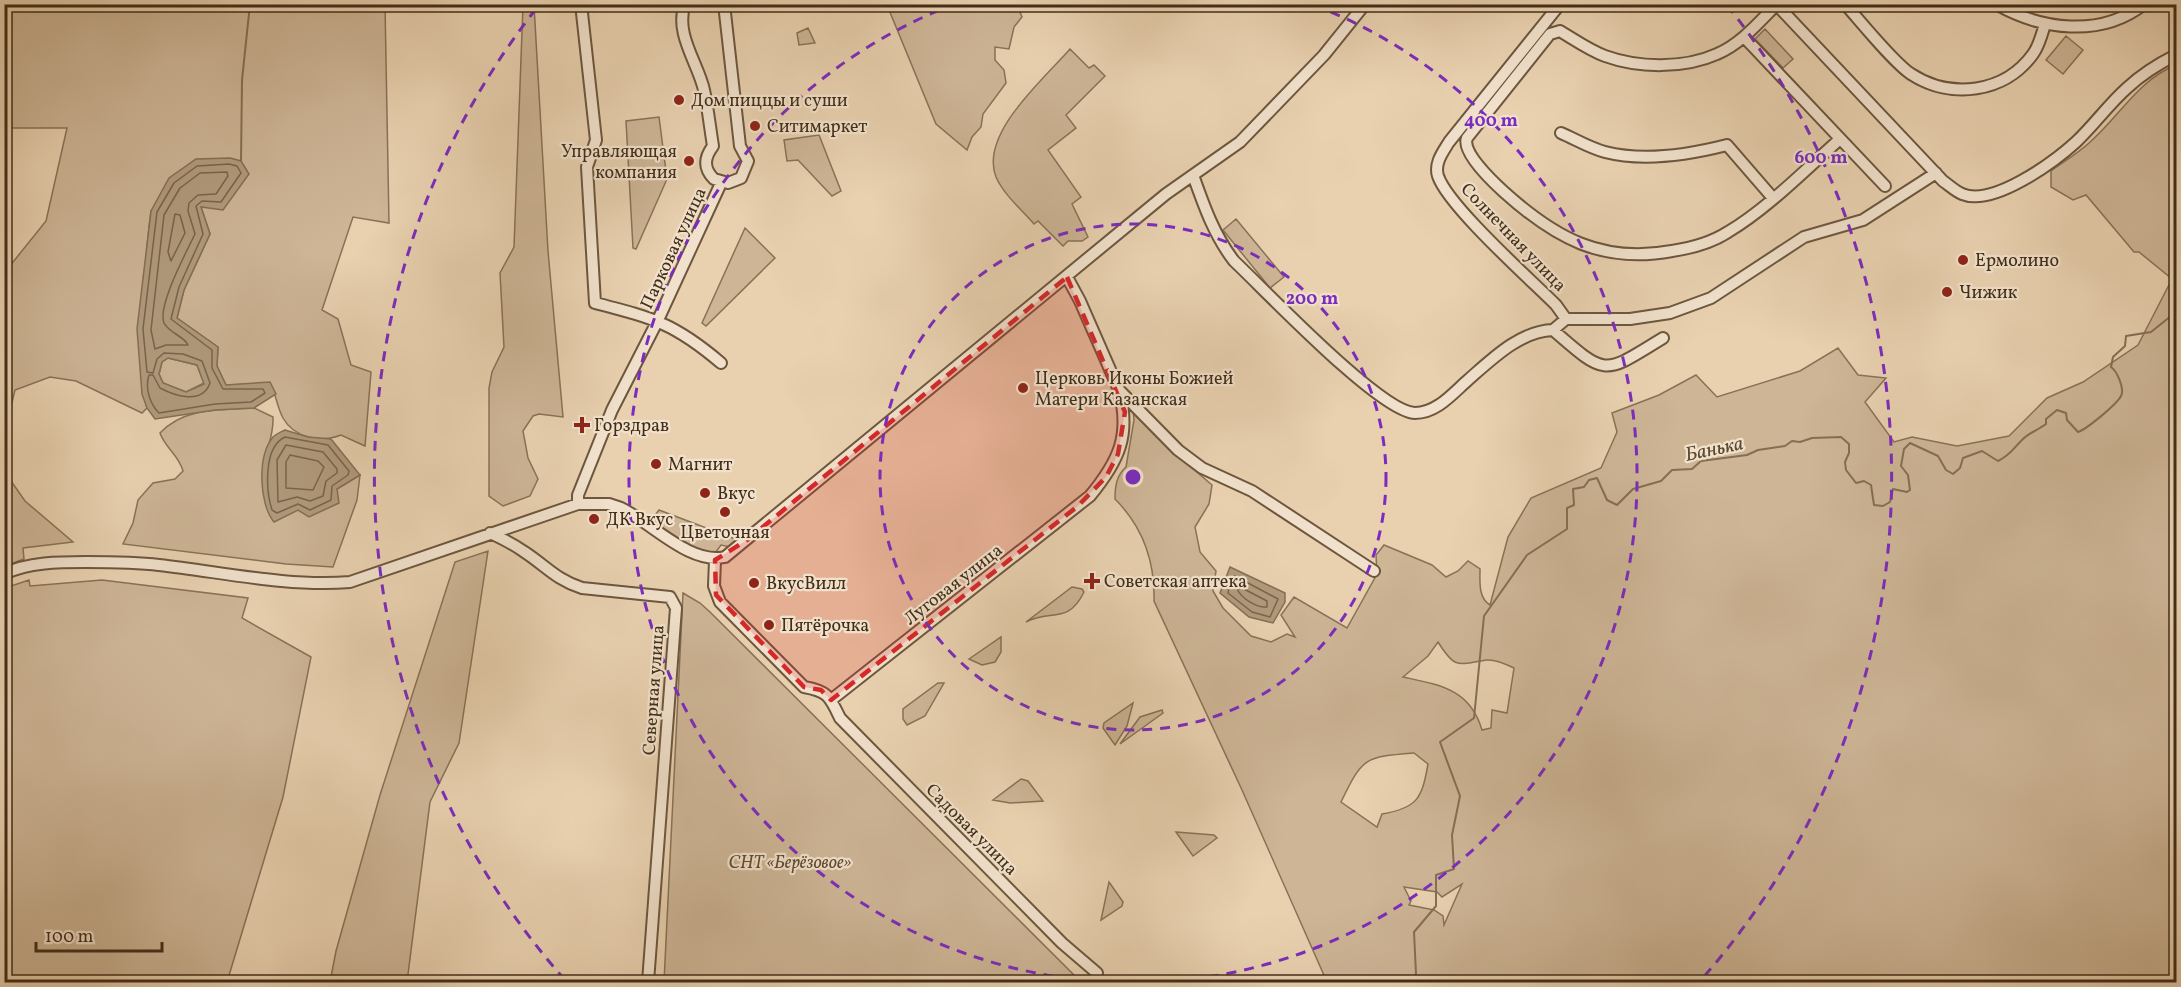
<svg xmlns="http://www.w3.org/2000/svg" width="2181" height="987" font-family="Vollkorn,serif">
	<rect width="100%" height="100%" fill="#e9d1b0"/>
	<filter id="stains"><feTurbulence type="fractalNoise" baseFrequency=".00333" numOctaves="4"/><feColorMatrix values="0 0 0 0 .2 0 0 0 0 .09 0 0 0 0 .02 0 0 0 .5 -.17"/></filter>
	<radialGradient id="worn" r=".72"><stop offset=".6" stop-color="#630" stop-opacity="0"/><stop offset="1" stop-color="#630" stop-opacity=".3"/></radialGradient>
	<!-- green -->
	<path fill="#cdb596" stroke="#887257" stroke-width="1.5" fill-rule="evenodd" d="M5 5H385L389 223 353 217 322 310 338 319 351 365 371 372 365 446 341 435C321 443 294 438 283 418 277 407 276 394 270 383L226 385 217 366 218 347 177 318 184 290 210 234 201 207 249 174 151 211C146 248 144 284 143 321 142 350 138 380 147 408L142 413 76 381 50 377 15 390 5 431V272L46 221 67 128H5Z
		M523 5H534L548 251 563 417 539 414 533 416 523 431 528 458 538 479 530 496 503 506 489 496V388L492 372 504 347 500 273 514 247Z
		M887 5H1017L1022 17 1014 27 1009 49 995 47V60L1004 70 1006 83 983 114 981 127 972 137 967 150 936 124Z
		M808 28 815 43 799 45 797 33Z
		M1765 29 1793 59 1783 68 1755 39Z
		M2066 36 2083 50 2063 74 2046 60Z
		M1070 49 1089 68 1094 65 1105 76 1066 115 1076 128 1048 150 1081 197 1072 204 1088 237 1082 241H1068L1063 246 1038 221 1034 224C1021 209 1004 195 996 177 979 134 1044 79 1070 49Z
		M2176 65V982H1327L1242 790 1154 601C1155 563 1143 527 1115 499 1115 487 1116 476 1126 467L1134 420 1133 409 1170 449 1212 485 1209 504 1195 527 1200 552 1216 571 1213 591 1223 608 1251 636 1271 642 1287 634 1295 637 1281 615 1294 597 1347 628 1377 574 1376 555 1384 545 1432 565 1446 577 1458 571 1468 561 1480 569C1480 581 1478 598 1490 605L1508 537 1531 498 1601 468 1617 432 1612 413 1659 395 1696 375 1717 397 1800 371 1838 348 1858 375 1886 378 1865 402 1894 442 1912 437 1957 446 2009 436 2047 398 2083 382 2138 345 2172 279 2139 252H2134L2086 195 2073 200 2051 187V171C2063 162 2077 154 2089 143 2119 117 2138 80 2176 65ZM1438 642C1455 669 1457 665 1486 660 1495 659 1506 664 1514 668L1507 713 1492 710 1491 728 1482 730C1470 689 1440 685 1403 677L1428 656ZM1414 753 1428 764C1422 799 1417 808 1382 814L1377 827 1341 802C1363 757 1364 757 1414 753ZM1462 884 1444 925 1443 916 1434 910 1409 905 1411 901 1404 887 1437 892 1442 897Z
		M659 117 667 179 636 249 633 248 626 121Z
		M819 135 841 191 832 196 798 160 787 161 784 140Z
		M1236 219 1284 277 1270 288 1223 230Z
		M745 228 775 258 706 326 702 323Z
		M168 358 197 365 204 383 186 392 163 383 159 374 162 362Z
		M254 408 273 417C274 440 263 452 264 475L337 489 360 475 357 500 333 567 286 564 123 544 133 523 138 500 153 483 175 479 183 471C179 455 165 448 160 433 184 407 221 410 254 408Z
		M4 471 25 501 73 542 23 548 24 559 5 566Z
		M659 510 738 540 730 547 721 545 715 553C695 556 670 535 656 522V514Z
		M488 551 459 743 430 802 407 982H330L336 951 380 795 455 562Z
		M29 580 30 586 102 580 248 598 242 618 311 657 283 797 227 982H5V588Z
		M1072 587 1082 589 1084 592C1068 625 1050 609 1026 622Z
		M683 593 700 603 710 612 1081 982H664Z
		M1001 637V652L995 662 982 665 969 659Z
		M938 683H944L925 716 907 725 903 719V709Z
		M1133 703 1127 726 1115 745 1103 728 1104 723Z
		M1162 710 1163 713 1120 744 1140 717Z
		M1021 779 1028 781 1043 801 1010 803 993 800Z
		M1176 832 1214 835 1217 838 1193 856Z
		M1109 882 1123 902 1122 906 1101 920Z"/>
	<!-- water -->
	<path fill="#b09a7c" stroke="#846f54" stroke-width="1.5" fill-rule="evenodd" d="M230 158 241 161 249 174 223 210 201 207 210 234 184 290 177 318 218 347 217 366 226 385 270 382 276 394 254 408 215 410 155 419 147 408 142 394 137 329 151 211 169 178 196 159ZM168 358 197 365 204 384 186 392 163 383 159 374 162 362Z
		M285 430 308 437 331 439 360 475 337 489 339 503 309 517 298 510 274 522C259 504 257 456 273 437 276 434 281 432 285 430Z
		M1230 567 1285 593V602L1273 623 1249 617 1220 593Z"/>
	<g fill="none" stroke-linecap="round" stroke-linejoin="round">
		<!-- shore -->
		<path stroke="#79644a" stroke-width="1.5" d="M229 164 237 166 241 173 221 202 202 201 196 206 203 234 179 287 171 319 212 350V368L223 389H263L265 393 251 402 215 404 159 413C149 403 145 387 149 375H153L160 388C175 396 202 405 210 383L202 361 183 354 164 353 157 359 153 373 147 372 143 329 157 212 174 183 197 166Z
			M227 172 228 176 216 194 198 195 189 203 188 211 195 234C187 251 157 306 164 323 169 333 184 336 188 345H166L155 349 151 330 164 215 180 188 200 173Z
			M175 214 180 215 185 233 171 261 168 252Z
			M285 437 328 445 349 471 348 475 332 486 331 500 310 510 298 504 277 513 272 510C266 491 263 447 285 437Z
			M286 445 323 452 337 469V473L326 481 323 496 310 501 297 497 278 502 277 460Z
			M290 455 318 461 324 467 313 490 286 488V462Z
			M1235 576 1278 599 1270 617 1252 612 1228 593 1231 578Z
			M1242 588 1267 601V607C1257 608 1242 599 1237 589Z"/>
		<!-- stream -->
		<path stroke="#846f54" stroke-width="2" d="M241 161 242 80 250 4
			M1409 982 1416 974 1414 932 1436 906V875L1454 869 1452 835 1460 796 1440 742 1474 718 1484 616 1527 555 1567 529V508L1574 505 1573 489 1584 487 1589 480 1597 478 1607 500 1617 505 1633 489 1661 481 1672 470 1692 469 1701 461 1747 455 1758 450 1785 446 1792 441 1800 442 1812 438 1841 437 1849 444V453L1845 462 1846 470 1856 483 1864 481 1871 485 1874 505 1883 506 1890 502 1893 489 1907 492 1910 490 1908 475 1901 466 1904 449 1910 443 1938 456 1946 470 1953 474 1960 468 1963 458 1982 451 1998 461C2010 455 2012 450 2021 441 2028 433 2038 430 2046 424V419L2057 410 2066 413 2067 420 2078 432C2087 429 2117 404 2121 396 2125 389 2117 371 2111 367L2113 357 2125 346 2126 336 2151 332 2176 312"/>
		<defs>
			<path id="minor" d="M581 4 596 140 587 167 595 303C653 318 674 323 721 363
				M685 4C674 33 698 63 704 90 708 108 710 128 713 146 704 158 703 168 714 179L728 183 741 178 748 161 740 146 724 4
				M1560 4 1449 142C1443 152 1434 163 1438 176 1448 206 1530 279 1556 305L1566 319
				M1776 4 1943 181C1949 185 1955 191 1962 194 1993 207 2054 162 2076 142 2094 125 2108 105 2127 88 2142 74 2158 64 2176 55
				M1777 4C1759 22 1741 44 1717 54 1684 69 1638 68 1605 56 1589 50 1575 40 1560 31L1550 34 1467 138C1461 152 1493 182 1504 192 1555 238 1602 264 1672 251 1692 248 1711 243 1728 232 1768 208 1805 170 1840 139
				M1845 4C1861 22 1894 63 1911 74 1951 100 2005 93 2033 54 2039 46 2042 34 2045 24
				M1996 4C2041 30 2101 38 2144 4
				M1744 37 1885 186
				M1561 133C1575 139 1590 148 1605 152 1644 162 1688 155 1727 145L1772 197
				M1193 175C1204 206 1214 235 1234 261 1264 289 1381 413 1415 413 1437 413 1453 393 1468 380 1492 359 1520 331 1553 330 1607 377 1603 375 1663 338
				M1067 277 1080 301 1119 390 1178 450 1202 468 1252 491 1374 571
				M1553 330 1566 319H1630L1670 313 1711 298 1804 237 1863 220 1936 173
				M578 504V495L612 410 658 320 721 183
				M490 533C501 538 513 544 523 551 545 565 556 580 582 588L670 597 676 608 648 982
				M715 560 714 586 720 602 804 687C828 691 830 697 840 718L1062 943 1097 973
				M4 574C28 562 60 562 86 562 110 562 135 562 159 565 222 572 287 587 350 582L578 504H609L621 508C652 523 690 565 725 557L1166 194 1240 142 1324 55 1365 4
				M831 700 1090 496C1119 461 1131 435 1119 390"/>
		</defs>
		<!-- minor casing -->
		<use href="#minor" stroke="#6c573e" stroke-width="14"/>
		<!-- minor -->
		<use href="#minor" stroke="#f1e1cc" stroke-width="10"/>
	</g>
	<!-- marked area -->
	<path fill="#d62828" fill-opacity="0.2" stroke="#d62828" stroke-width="4.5" stroke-dasharray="12 8" stroke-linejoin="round" d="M1067 277 1125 412 1118 454 1106 477 1078 506 831 700 821 690 804 687 716 595 715 560 747 540Z"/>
	<!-- distance rings -->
	<g fill="none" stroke="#7b2cbf" stroke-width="3" stroke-dasharray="10 8">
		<circle cx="1133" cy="477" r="253"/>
		<path d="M1107 982A506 506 0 0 1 952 5M1314 5A506 506 0 0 1 1159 982"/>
		<path d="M565 980A759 759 0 0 1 539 5M1727 5A759 759 0 0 1 1701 980"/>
	</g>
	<!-- markers -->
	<g fill="#8f2418" stroke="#f1e1cc" stroke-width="2">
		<circle cx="679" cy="100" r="6"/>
		<circle cx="755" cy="126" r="6"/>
		<circle cx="689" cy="161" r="6"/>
		<circle cx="1963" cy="260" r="6"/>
		<circle cx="1947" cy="292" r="6"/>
		<circle cx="1023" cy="388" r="6"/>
		<path d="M579 416h6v6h6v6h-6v6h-6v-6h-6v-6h6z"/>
		<circle cx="656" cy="464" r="6"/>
		<circle cx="705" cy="493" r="6"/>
		<circle cx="725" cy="512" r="6"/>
		<circle cx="594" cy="519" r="6"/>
		<path d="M1089 572h6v6h6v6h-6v6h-6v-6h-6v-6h6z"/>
		<circle cx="754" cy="583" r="6"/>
		<circle cx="769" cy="625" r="6"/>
	</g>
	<g text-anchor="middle" stroke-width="4.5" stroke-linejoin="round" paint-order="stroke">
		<!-- poi labels -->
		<g font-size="18" fill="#422e18" stroke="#f1e1cc" text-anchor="start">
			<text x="691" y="106">Дом пиццы и суши</text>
			<text x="767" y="132">Ситимаркет</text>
			<text x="677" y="157" text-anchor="end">Управляющая<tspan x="677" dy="21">компания</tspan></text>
			<text x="1975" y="266">Ермолино</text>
			<text x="1959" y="298">Чижик</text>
			<text x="1035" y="384">Церковь Иконы Божией<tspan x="1035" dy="21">Матери Казанская</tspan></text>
			<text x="594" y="431">Горздрав</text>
			<text x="668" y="470">Магнит</text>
			<text x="717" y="499">Вкус</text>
			<text x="606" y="525">ДК Вкус</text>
			<text x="725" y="538" text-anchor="middle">Цветочная</text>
			<text x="1104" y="587">Советская аптека</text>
			<text x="766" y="589">ВкусВилл</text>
			<text x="781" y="631">Пятёрочка</text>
		</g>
		<!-- street labels -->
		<g font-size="18" fill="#422e18" stroke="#f1e1cc">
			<text transform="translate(1514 237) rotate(46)" y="6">Солнечная улица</text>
			<text transform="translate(673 248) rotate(-65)" y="6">Парковая улица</text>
			<text transform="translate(953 584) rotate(-38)" y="6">Луговая улица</text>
			<text transform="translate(653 690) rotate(-86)" y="6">Северная улица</text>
			<text transform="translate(972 829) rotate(45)" y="6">Садовая улица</text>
		</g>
		<!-- park labels -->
		<g font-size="18" font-style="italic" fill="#5e4931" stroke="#f1e1cc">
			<text x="790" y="868">СНТ «Берёзовое»</text>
		</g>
		<!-- water labels -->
		<g font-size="20" font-style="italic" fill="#5e4931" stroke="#f1e1cc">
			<text transform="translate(1714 448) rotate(-12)" y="7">Банька</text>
		</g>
	</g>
	<circle cx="1133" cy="477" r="9" fill="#7b2cbf" stroke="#f1e1cc" stroke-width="3"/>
	<g font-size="18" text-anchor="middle" font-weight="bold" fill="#7b2cbf" stroke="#f1e1cc" stroke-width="4.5" stroke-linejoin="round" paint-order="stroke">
		<text x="1491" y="126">400 m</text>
		<text x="1821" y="163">600 m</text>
		<text x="1312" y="304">200 m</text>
	</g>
	<!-- margin -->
	<rect width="2181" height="987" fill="none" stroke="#e9d1b0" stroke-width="24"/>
	<rect x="6" y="6" width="2169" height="975" fill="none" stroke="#422e18" stroke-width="3"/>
	<rect x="12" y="12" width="2157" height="963" fill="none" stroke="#422e18" stroke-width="1.5"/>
	<!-- scale -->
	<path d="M36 942v9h126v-9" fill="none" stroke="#422e18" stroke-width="3"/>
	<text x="45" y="942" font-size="18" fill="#422e18" stroke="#f1e1cc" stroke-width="4.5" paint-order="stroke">100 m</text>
	<rect width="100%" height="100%" filter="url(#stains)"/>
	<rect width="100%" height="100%" fill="url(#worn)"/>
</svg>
